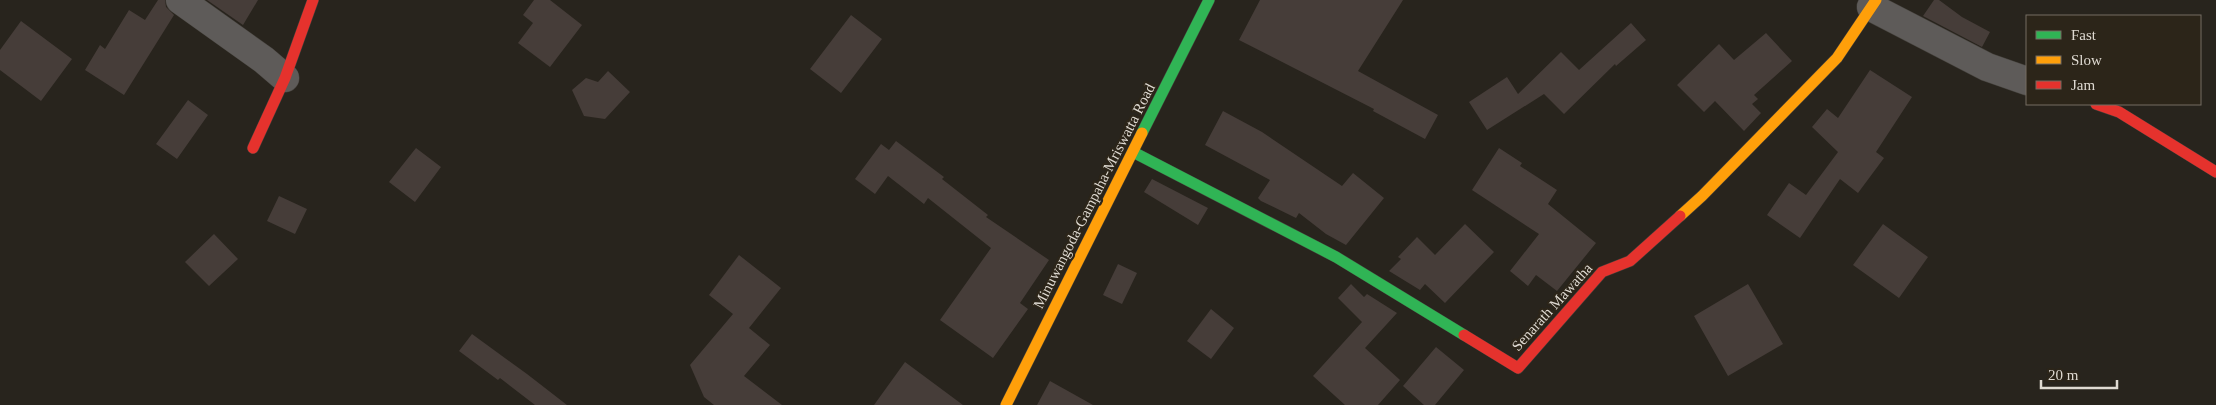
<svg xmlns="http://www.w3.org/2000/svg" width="2216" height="405" font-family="'Times New Roman',serif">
	<rect width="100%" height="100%" fill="#28241d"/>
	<!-- building -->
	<path fill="#463d39" d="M158 0H165L166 7 174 15 124 95 85 70 100 45 105 49 129 10 145 20Z
		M207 0H258L243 25Z
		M534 0H550L582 25 550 67 518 43 533 23 523 15Z
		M1260 0H1403L1358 71 1438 115 1425 139 1373 111 1374 109 1239 40Z
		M1934 0H1939L1962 17 1990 32 1982 47 1923 16Z
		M851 15 882 39 841 93 810 69Z
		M21 21 72 59 41 101 0 70V50Z
		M1631 23 1646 40 1616 66 1615 64 1564 114 1544 94 1487 130 1469 102 1507 77 1518 94 1561 52 1579 70Z
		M1766 33 1792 61 1754 95 1758 99 1752 104 1761 113 1744 131 1715 101 1704 112 1677 85 1719 44 1734 60Z
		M1870 70 1912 97 1876 152 1884 158 1858 193 1840 179 1800 238 1767 215 1789 183 1806 195 1838 152 1812 127 1827 109 1838 118Z
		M608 71 630 92 605 119 584 116 572 90 586 78 598 82Z
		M188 100 208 115 177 159 156 144Z
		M1223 111 1262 132 1342 186 1353 173 1384 198 1346 245 1326 234 1299 213 1296 218 1261 201 1258 198 1270 180 1205 145Z
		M896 141 944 177 942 179 988 215 986 217 1049 260 1020 303 1028 309 993 358 940 320 991 248 928 198 924 204 888 176 875 194 855 179 881 144 889 150Z
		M416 148 441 167 415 202 389 182Z
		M1499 148 1522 163 1520 166 1557 190 1548 204 1596 243 1557 291 1536 275 1528 286 1510 271 1539 234 1472 190Z
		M1152 179 1208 208 1198 225 1144 192Z
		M279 196 307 209 295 234 267 221Z
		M1465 224 1494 252 1445 303 1425 284 1420 290 1389 271 1401 259 1398 257 1417 237 1435 255Z
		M1883 224 1928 257 1899 298 1853 265Z
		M214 234 238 259 209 286 185 262Z
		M739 255 781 288 749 328 770 345 744 376 782 405H714L704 397 690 365 733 314 709 295Z
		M1118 264 1137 273 1122 304 1103 295Z
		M1351 284 1364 297 1367 294 1397 313 1365 348 1400 380 1378 405H1345L1313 376 1362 322 1338 298Z
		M1748 284 1783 344 1728 376 1694 316Z
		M1211 309 1234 328 1211 359 1187 341Z
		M472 334 527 374 567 405H535L500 378 498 380 459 351Z
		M1436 347 1464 370 1435 405H1424L1403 386Z
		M905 362 963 405H874Z
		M1050 381 1093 405H1037Z"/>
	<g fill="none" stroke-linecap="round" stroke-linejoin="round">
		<defs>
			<path id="street" d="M180 0 264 60 285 78
				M1871 7 1987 67 2027 81"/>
			<path id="fast" d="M1142 133 1209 0
				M1133 152 1336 257 1464 335"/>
			<path id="slow" d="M1680 216 1702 196 1837 58 1876 0
				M1006 405 1142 133"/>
			<path id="jam" d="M2096 104 2119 112 2216 172
				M253 148 285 78 313 0
				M1464 335 1518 368 1602 272 1630 261 1680 216"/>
		</defs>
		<!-- street casing -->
		<use href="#street" stroke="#44403b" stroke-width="29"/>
		<!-- fast casing -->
		<use href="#fast" stroke="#44403b" stroke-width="12"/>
		<!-- slow casing -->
		<use href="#slow" stroke="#44403b" stroke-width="12"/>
		<!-- jam casing -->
		<use href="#jam" stroke="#44403b" stroke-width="12"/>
		<!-- street -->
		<use href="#street" stroke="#5e5b59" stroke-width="28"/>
		<!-- fast -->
		<use href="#fast" stroke="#30b455" stroke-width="11"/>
		<!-- slow -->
		<use href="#slow" stroke="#ff9f0a" stroke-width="11"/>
		<!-- jam -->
		<use href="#jam" stroke="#e5322d" stroke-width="11"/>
	</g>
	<g text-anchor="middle" stroke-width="4.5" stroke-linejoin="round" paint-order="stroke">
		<!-- street labels -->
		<g font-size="15" fill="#dfdad2" stroke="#2c2519">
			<text transform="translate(1094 196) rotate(-63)" y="5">Minuwangoda-Gampaha-Mriswatta Road</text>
			<text transform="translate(1552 307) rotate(-48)" y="5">Senarath Mawatha</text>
		</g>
	</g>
	<!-- legend -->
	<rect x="2026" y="15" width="175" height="90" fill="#2c2519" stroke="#746d63"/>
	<rect x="2036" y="31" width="25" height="8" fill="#30b455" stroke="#746d63"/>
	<text x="2071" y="40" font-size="15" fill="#dfdad2">Fast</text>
	<rect x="2036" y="56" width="25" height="8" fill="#ff9f0a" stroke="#746d63"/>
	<text x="2071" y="65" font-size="15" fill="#dfdad2">Slow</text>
	<rect x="2036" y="81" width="25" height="8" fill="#e5322d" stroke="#746d63"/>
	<text x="2071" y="90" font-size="15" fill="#dfdad2">Jam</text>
	<!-- scale -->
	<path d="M2041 380v8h76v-8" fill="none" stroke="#dfdad2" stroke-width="2.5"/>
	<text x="2048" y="380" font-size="15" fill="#dfdad2" stroke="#2c2519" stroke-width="4" paint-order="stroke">20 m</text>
</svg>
